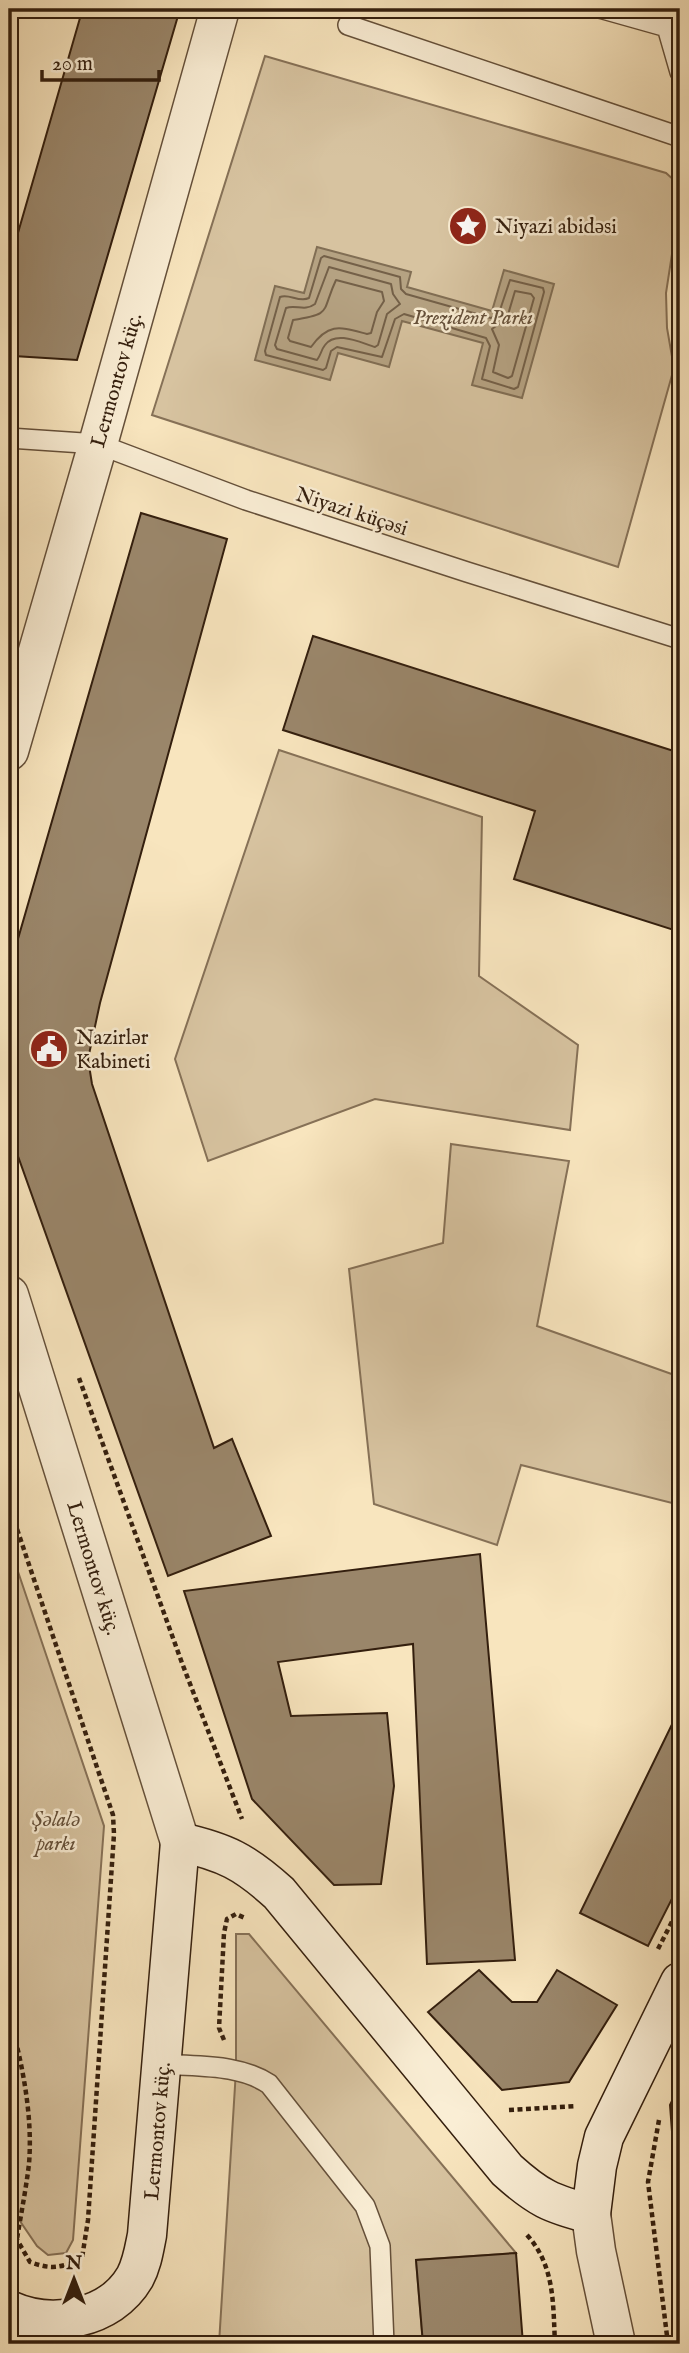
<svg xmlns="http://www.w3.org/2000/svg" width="689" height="2353" font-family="'IM FELL English',serif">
	<rect width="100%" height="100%" fill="#f8e5be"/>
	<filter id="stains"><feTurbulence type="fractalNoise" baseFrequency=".00286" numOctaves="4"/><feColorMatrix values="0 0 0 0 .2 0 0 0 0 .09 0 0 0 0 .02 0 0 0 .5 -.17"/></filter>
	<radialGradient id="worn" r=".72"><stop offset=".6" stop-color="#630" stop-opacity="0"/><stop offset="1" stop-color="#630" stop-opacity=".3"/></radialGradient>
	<!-- green -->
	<path fill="#d7c3a0" stroke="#867157" stroke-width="2" d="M265 56 666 173 675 181 680 202 666 293 667 328 674 368 618 567 152 415Z
		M279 750 482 817 479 976 578 1045 570 1130 375 1099 208 1161 175 1059Z
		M451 1144 569 1161 537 1326 680 1377V1505L521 1465 497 1545 374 1504 349 1269 443 1243Z
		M9 1545 104 1826 73 2240 66 2253 48 2255 37 2246 9 2205Z
		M236 1934H249L516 2253 416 2260 423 2344H219L236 2070Z"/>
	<!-- water -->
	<path fill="#b5a282" stroke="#816e54" stroke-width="2" d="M317 247 411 272 407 287 492 311 504 270 554 284 522 398 472 385 483 343 402 321 389 367 338 353 330 380 255 360 275 286 304 293Z"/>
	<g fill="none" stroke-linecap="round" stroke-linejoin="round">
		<!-- shore -->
		<path stroke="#746048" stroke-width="2" d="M324 256 400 277 401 289 406 294 491 318 499 313 510 280 543 288 544 292 518 387 514 389 482 379 490 346 486 338 404 314 395 319 382 357 337 347 331 351 326 368 323 370 266 355 265 351 280 297C289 293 299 303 309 298L321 258Z
			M329 267 391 284 393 294 400 304 387 314 378 345 375 347C361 343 336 330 325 345 321 350 321 355 317 360L277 349 275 345 286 308C296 304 304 312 315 304Z
			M336 280 382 292 384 301 377 312 371 333 367 334C340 327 329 322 311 347L290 341 288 338 293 320C333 314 321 312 336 280Z
			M515 291 531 294 534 298 512 376 508 378 493 372 499 345 492 329 507 318Z"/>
	</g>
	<!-- building -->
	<path fill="#9a866a" stroke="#341f0e" stroke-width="2" d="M48 9H180L77 360 14 356 9 319V264L80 18Z
		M141 513 227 539 100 1003 88 1059 92 1084 214 1448 232 1439 271 1536 168 1576 9 1131V970Z
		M313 636 680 753V932L514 879 535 811 283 730Z
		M480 1554 515 1960 427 1964 413 1644 278 1662 291 1716 387 1713 394 1786 381 1884 334 1885 252 1799 184 1591Z
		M680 1708V1883L648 1946 580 1913Z
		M479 1970 512 2002H537L557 1970 617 2005 569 2082 502 2090 428 2012Z
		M680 2085V2238L670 2105Z
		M516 2253 523 2344H423L416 2260Z"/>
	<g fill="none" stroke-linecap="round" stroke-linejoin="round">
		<defs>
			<path id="service" d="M603 9 667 27 680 72
				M348 25 680 137
				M667 27 680 10
				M9 438 98 444 246 500 467 572 680 639
				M163 2064C199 2067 239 2064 269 2084L365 2206 380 2246 384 2344"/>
			<path id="minor" d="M591 2214 596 2251 616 2344"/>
			<path id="tertiary" d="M9 751 98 444 220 9
				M9 1295 180 1842
				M9 2329 19 2344"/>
			<path id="secondary" d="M9 2310C51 2329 110 2320 135 2277 142 2264 144 2250 147 2235L180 1842C225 1852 245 1862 279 1893L507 2170C538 2198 551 2204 591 2214L597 2166 604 2137 680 1982"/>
		</defs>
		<!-- service casing -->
		<use href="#service" stroke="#65503a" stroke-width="22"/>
		<!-- minor casing -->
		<use href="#minor" stroke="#65503a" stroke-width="41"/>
		<!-- tertiary casing -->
		<use href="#tertiary" stroke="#65503a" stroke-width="41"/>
		<!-- secondary casing -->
		<use href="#secondary" stroke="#341f0e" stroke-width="41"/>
		<!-- path -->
		<path stroke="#341f0e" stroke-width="4.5" stroke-dasharray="5 3.5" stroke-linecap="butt" d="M79 1378 182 1663 242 1819
			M9 1505 113 1815 114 1834 88 2220 82 2258C61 2268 52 2270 30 2262L9 2226
			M658 1949 680 1906
			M9 2015C22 2062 33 2115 29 2164 26 2189 21 2214 17 2239
			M224 2040 219 2028 224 1933 227 1919 236 1914 245 1918
			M509 2110 576 2106
			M659 2120 648 2182 668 2344
			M527 2235C555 2266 553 2304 555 2344"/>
		<!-- service -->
		<use href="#service" stroke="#faeed5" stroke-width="19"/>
		<!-- minor -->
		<use href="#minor" stroke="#faeed5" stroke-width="38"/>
		<!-- tertiary -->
		<use href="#tertiary" stroke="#faeed5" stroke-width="38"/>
		<!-- secondary -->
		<use href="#secondary" stroke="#faeed5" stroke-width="38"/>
	</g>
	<!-- icons -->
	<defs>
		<symbol id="sight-disc" viewBox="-11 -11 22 22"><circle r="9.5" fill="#8f2418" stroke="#faeed5"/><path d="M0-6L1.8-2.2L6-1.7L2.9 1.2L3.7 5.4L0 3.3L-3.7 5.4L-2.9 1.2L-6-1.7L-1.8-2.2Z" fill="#fff"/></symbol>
		<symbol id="civic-disc" viewBox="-11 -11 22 22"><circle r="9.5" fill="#8f2418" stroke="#faeed5"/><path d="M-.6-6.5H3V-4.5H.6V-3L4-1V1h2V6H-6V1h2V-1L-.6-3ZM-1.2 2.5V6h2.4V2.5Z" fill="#fff"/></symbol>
	</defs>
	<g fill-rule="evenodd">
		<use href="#sight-disc" x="446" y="204" width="44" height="44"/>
		<use href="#civic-disc" x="27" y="1027" width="44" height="44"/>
	</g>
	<g text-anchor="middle" stroke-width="5" stroke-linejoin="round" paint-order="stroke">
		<!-- poi labels -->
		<g font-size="21" fill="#341f0e" stroke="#faeed5" text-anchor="start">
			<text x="495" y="233">Niyazi abidəsi</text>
			<text x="76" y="1044">Nazirlər<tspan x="76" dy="24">Kabineti</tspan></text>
		</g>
		<!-- park labels -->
		<g font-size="21" font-style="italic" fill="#65503a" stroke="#faeed5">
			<text x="473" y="324">Prezident Parkı</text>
			<text x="56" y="1826">Şəlalə<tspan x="56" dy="24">parkı</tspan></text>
		</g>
		<!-- street labels -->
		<g font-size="21" fill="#341f0e" stroke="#faeed5">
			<text transform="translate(116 380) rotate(-74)" y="7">Lermontov küç.</text>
			<text transform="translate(352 511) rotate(18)" y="7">Niyazi küçəsi</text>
			<text transform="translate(94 1568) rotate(73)" y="7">Lermontov küç.</text>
			<text transform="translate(157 2131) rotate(-85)" y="7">Lermontov küç.</text>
		</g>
	</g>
	<!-- margin -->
	<rect width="689" height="2353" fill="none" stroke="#f8e5be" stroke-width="35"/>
	<rect x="10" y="10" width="668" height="2332" fill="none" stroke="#341f0e" stroke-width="3.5"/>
	<rect x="18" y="18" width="654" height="2318" fill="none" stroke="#341f0e" stroke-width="2"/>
	<!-- north arrow -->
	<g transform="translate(74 2279)" stroke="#faeed5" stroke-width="5" paint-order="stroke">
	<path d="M0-5L12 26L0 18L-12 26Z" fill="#341f0e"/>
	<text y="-10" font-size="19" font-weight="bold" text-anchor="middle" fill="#341f0e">N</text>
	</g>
	<!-- scale -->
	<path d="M42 70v10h117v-10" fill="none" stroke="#341f0e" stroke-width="3.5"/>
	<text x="52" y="70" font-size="21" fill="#341f0e" stroke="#faeed5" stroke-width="5" paint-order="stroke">20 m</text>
	<rect width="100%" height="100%" filter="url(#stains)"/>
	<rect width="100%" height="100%" fill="url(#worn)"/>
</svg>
